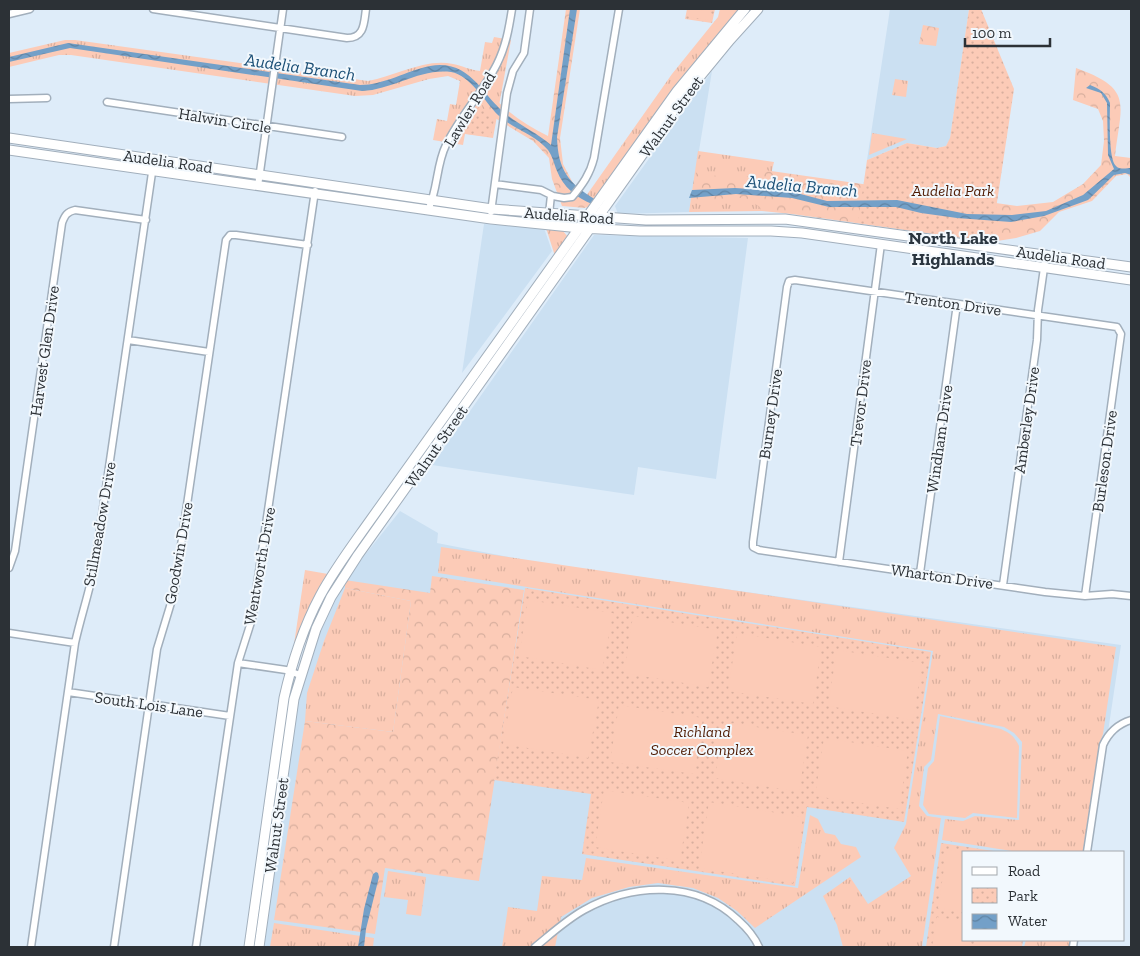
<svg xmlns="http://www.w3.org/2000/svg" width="1140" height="956" font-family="'Zilla Slab',serif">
	<defs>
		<pattern id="grass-tufts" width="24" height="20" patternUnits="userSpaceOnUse" patternTransform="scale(1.25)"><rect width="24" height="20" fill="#fccbb7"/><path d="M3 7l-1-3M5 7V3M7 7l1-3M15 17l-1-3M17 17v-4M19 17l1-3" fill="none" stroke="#d8af9e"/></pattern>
		<pattern id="forest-crowns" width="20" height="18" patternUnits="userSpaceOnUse" patternTransform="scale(1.25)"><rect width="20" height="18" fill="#fccbb7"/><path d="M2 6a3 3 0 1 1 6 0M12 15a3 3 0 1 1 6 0" fill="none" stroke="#d8af9e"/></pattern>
		<pattern id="park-dots" width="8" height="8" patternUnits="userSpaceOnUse" patternTransform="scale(1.25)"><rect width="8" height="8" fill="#fccbb7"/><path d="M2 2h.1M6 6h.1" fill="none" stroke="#d8af9e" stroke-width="1.8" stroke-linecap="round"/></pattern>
		<pattern id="water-waves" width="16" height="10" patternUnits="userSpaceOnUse" patternTransform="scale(1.25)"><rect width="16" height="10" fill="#73a0c8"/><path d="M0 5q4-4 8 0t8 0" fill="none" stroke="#5f83a3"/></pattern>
	</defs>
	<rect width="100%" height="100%" fill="#deecf9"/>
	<!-- built -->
	<path fill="#cbe0f2" d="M890 9H969L950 139 946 146 937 148 907 143 867 160Z
		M712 71 689 212 618 214 615 206Z
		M484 224 544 228 552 251 462 373Z
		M594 235 748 238 716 479 638 467 634 495 432 465Z
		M400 511 438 533 437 543 534 562 1121 645 1090 852H964V940H1077L1076 947H262L297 707 309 660 327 614 345 580Z"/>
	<!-- grass -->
	<path fill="url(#grass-tufts)" d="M720 9H741L589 208 579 206 672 74 718 17Z
		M494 37 511 40 493 138 465 134 463 145 433 140 437 119 447 121 450 104 456 105 460 81 448 76 429 79 373 95 355 96 71 55H59L9 67V53L65 40H75L368 81C396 76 425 58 453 64 463 66 470 70 480 71L485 42 492 43Z
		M895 79 908 81 906 97 892 95Z
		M872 133 907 139 869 155Z
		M698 151 774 162 762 211 689 212Z
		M546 228 563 231 568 237 555 256Z
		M441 547 1116 647 1103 734 1100 742 1083 852H1018L942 840 945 819 963 821 975 816 1019 820 1022 742 1014 733 1004 727 938 714 931 760 924 767 919 806 927 816 941 818 922 947H843L837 925 823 896 850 877 868 904 911 876 894 848 906 824 933 651 438 573Z
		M305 570 328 574C312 598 303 624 293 651Z
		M345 588 411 601 393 732 305 721 307 693 324 641Z
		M810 815 818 819 825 833 835 835 841 844 856 847 861 857 755 928 737 911 718 898 693 888 658 883 629 887 592 898 561 917 555 947H502L508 907 537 911 542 876 582 880 586 858 798 888Z
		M388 871 426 877 421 916 406 914 408 900 384 897Z
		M274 923 374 938 373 947H270Z
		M1026 940H1070L1069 947H1024Z"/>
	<!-- forest -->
	<path fill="url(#forest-crowns)" d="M566 9H580L560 138 563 164 575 187 592 199 585 208 562 206 552 179 549 158 533 141 490 115 480 102 488 91C504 110 525 125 548 136Z
		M923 25 939 28 936 46 919 44Z
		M1076 68C1134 89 1121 103 1115 156L1131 158V178L1127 174 1116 176 1092 201 1059 212 1040 231 1016 238 991 242 792 214 762 211 752 200 735 197 691 203 696 172 737 180 764 170 1017 206 1053 202 1083 184 1101 165 1104 141 1103 121 1098 109 1073 100Z
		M432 576 524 590 479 881 385 868 375 934 274 920 305 721 393 732 411 601 345 588V580L430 593Z"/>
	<!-- park -->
	<path fill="url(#park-dots)" d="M687 9H715L712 23 685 19Z
		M969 9H981L1014 89 991 242 858 223 867 160 907 143 937 148 946 146 950 138Z
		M480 105 488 115 494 119 491 137 460 133Z
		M525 588 931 652 904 822 807 807 795 886 582 854 591 794 494 780Z
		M941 843 1000 852H964V940H1023L1022 947H926Z"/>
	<!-- pitch -->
	<path fill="#fccbb7" d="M690 9 711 11 710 20 689 17Z
		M528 600 613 613 602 670 519 656Z
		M633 616 718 630 708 687 624 673Z
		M737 633 821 647 813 704 728 691Z
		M837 650 922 663 913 720 828 706Z
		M513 687 599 700 588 758 503 744Z
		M619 705 703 718 694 774 610 762Z
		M940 716 1001 729C1010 733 1015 737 1019 746L1017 818 973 813 965 818 929 814 923 805 928 768 934 761Z
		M724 722 808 735 799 792 715 778Z
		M824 738 908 751 899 809 815 796Z
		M604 790 689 803 680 861 595 847Z
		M709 802 803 817 793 883 699 868Z
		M947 850 964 852V912L938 908Z
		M937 917 964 921V940H970L969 947H932Z
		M980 940H1017L1016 947H979Z"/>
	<!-- water -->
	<path fill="url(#water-waves)" d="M570 9H577L557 137C558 170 568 183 596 200L592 204C577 198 563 187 557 171 554 164 553 157 548 150 535 134 513 129 498 115 485 102 470 75 451 72 420 68 392 90 362 91L70 48 9 62V57L68 43 360 85C384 85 406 71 430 66 471 59 481 95 507 115 521 126 537 133 551 145Z
		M1090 85C1100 89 1106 93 1110 103 1110 115 1108 159 1116 166 1119 170 1127 168 1131 168V175L1125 173 1114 175 1088 200 1044 216 1011 222 957 218 921 213 896 207H829L792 198 736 194 689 198 692 190 735 188 793 192 827 201 897 200 967 214 1012 215 1046 211 1083 195 1114 169 1108 155 1107 103 1101 93 1086 88Z
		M376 872 378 873 379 877 366 929 364 947H358L364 909 373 874Z"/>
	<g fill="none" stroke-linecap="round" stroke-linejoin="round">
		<defs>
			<path id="minor" d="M153 9 347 38C365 38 364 22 366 9
				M9 14 30 9
				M9 99 47 98
				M107 102 342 137
				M495 184 541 190 553 196 564 198 572 197C583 184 590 174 594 158L619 9
				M258 186 283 9
				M428 210C438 190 436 165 446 145 460 116 483 92 497 64 506 46 509 28 512 9
				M491 212 507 93 513 71 524 53 530 9
				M549 214 551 195
				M128 340 209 352
				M839 562 881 244
				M9 568 15 551 62 223C65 215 67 212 75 210L146 220
				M920 573 957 304
				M1003 585 1037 340 1038 310 1046 254
				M1085 596 1121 334 1117 327 795 280 789 281 787 287 753 542V547L759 550 1045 592 1085 596 1112 594 1131 596
				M9 633 75 643
				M238 663 286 670 300 675
				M68 692 230 716
				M1087 852 1103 745C1109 732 1118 724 1131 720
				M31 947 75 643C81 616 90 590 95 563L154 159
				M114 947 157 649 174 593 226 240 230 235H236L308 245
				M196 947 238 663 252 619 315 191
				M535 947C551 934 566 920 584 910 633 883 696 880 738 920 747 928 754 936 759 947
				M1073 947 1074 940"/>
			<path id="major" d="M9 138 492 209 646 220 785 219 1131 267
				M9 150 491 219 580 228 640 231H771L802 233 1131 280
				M249 947 284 698C292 662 303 628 320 596 334 570 352 546 369 522L677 91 745 9
				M259 947 294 699 316 629 331 597 358 555 684 96 730 40 758 9"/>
		</defs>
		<!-- minor casing -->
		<use href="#minor" stroke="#a2afbc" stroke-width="9"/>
		<!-- major casing -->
		<use href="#major" stroke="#a2afbc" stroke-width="11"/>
		<!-- minor -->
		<use href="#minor" stroke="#fff" stroke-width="6"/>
		<!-- major -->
		<use href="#major" stroke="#fff" stroke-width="9"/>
	</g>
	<g text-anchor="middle" stroke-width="4" stroke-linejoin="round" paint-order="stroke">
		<!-- street labels -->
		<g font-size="16" fill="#2c3136" stroke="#f2f8fd">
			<text transform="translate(469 109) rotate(-59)" y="6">Lawler Road</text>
			<text transform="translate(671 116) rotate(-54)" y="6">Walnut Street</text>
			<text transform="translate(225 120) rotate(9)" y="6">Halwin Circle</text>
			<text transform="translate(168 161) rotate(8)" y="6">Audelia Road</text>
			<text transform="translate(569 215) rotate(4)" y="6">Audelia Road</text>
			<text transform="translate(1061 257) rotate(8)" y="6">Audelia Road</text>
			<text transform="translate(953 303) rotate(8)" y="6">Trenton Drive</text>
			<text transform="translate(44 351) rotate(-82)" y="6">Harvest Glen Drive</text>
			<text transform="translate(860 403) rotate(-83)" y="6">Trevor Drive</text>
			<text transform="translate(770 414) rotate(-82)" y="6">Burney Drive</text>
			<text transform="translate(1026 420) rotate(-82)" y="6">Amberley Drive</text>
			<text transform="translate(939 439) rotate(-82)" y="6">Windham Drive</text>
			<text transform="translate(436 446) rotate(-55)" y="6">Walnut Street</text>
			<text transform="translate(1104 461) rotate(-82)" y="6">Burleson Drive</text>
			<text transform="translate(99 524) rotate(-80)" y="6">Stillmeadow Drive</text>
			<text transform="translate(178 553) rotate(-80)" y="6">Goodwin Drive</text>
			<text transform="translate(259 566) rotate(-80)" y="6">Wentworth Drive</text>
			<text transform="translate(942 576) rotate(8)" y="6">Wharton Drive</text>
			<text transform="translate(149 704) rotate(8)" y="6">South Lois Lane</text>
			<text transform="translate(276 825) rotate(-82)" y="6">Walnut Street</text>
		</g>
		<!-- park labels -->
		<g font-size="16" font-style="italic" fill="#501c04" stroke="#f2f8fd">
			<text x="953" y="196">Audelia Park</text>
			<text x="702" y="737">Richland<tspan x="702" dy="18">Soccer Complex</tspan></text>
		</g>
		<!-- water labels -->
		<g font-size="18" font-style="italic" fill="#1b4f76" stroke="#f2f8fd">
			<text transform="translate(300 67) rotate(8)" y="6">Audelia Branch</text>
			<text transform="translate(802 186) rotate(5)" y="6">Audelia Branch</text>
		</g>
		<!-- neighbourhood labels -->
		<g font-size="18" font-weight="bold" fill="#2a353f" stroke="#f2f8fd">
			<text x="953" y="244">North Lake<tspan x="953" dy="21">Highlands</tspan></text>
		</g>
	</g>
	<!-- border -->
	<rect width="1140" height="956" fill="none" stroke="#2c3136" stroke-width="20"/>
	<!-- legend -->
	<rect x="962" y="851" width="162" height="90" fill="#f2f8fd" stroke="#a3a8ad"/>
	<rect x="972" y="867" width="25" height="8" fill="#ffffff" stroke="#a3a8ad"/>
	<text x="1008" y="876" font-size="15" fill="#2c3136">Road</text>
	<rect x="972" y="888" width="25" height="15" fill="url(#park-dots)" stroke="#a3a8ad"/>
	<text x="1008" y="901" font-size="15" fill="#2c3136">Park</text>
	<rect x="972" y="914" width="25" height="15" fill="url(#water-waves)" stroke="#a3a8ad"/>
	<text x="1008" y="926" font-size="15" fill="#2c3136">Water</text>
	<!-- scale -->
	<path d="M965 38v8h85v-8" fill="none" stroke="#2c3136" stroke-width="2.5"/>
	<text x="972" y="38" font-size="15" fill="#2c3136" stroke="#f2f8fd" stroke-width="4" paint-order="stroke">100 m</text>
</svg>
